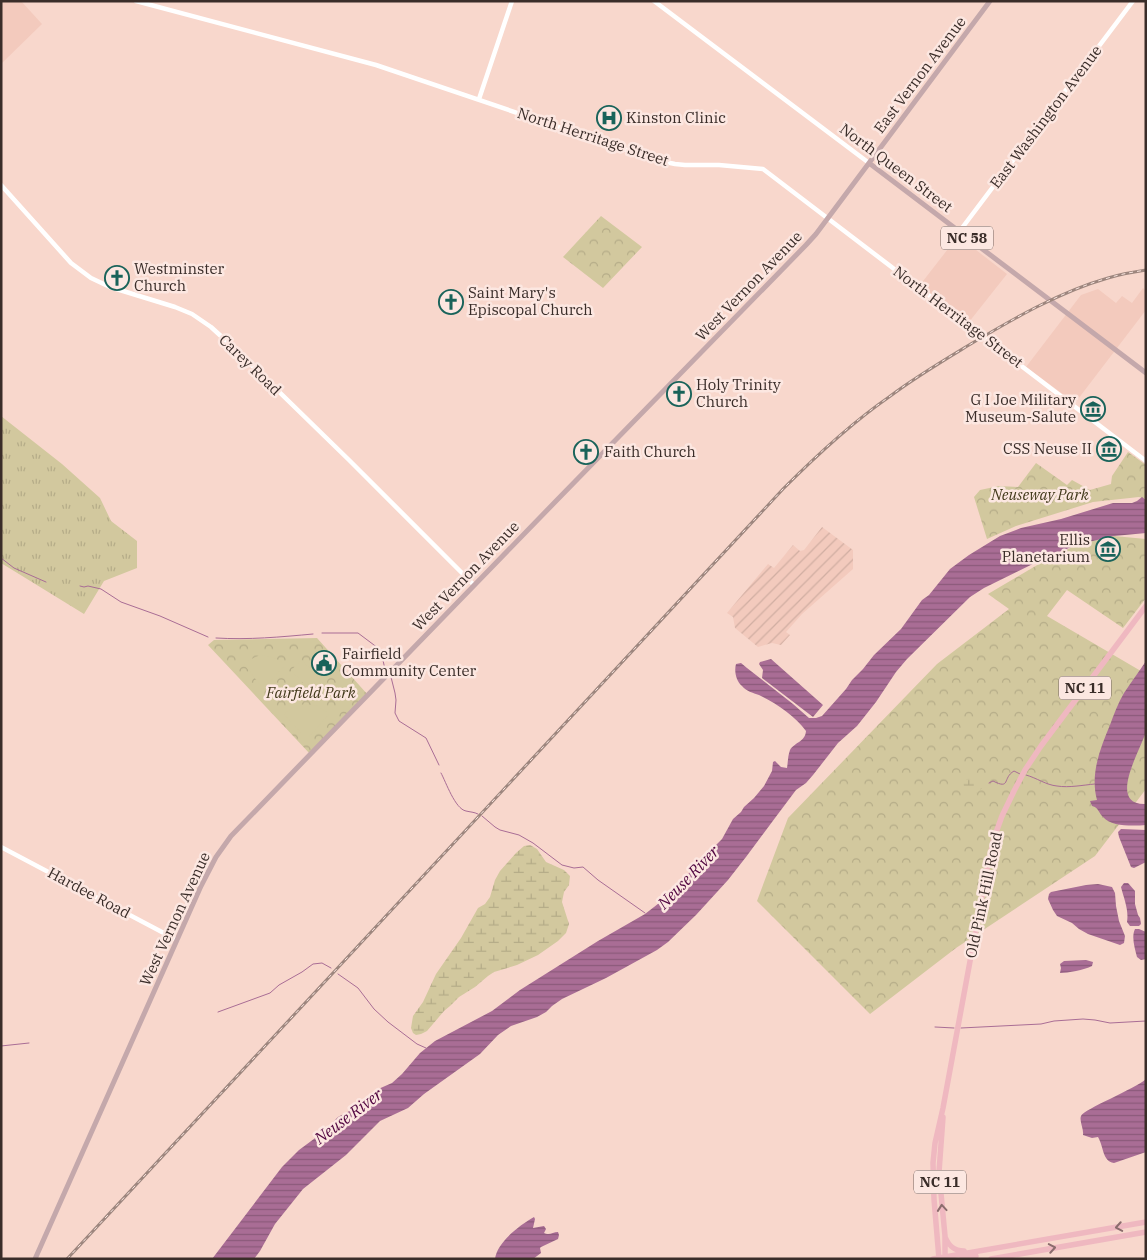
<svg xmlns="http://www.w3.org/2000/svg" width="1147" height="1260" font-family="'IBM Plex Serif',serif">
	<defs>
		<pattern id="industrial-furrows" width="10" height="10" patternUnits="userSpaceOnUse" patternTransform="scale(1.25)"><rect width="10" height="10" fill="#f3cabd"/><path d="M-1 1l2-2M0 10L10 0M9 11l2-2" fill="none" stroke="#d1aea2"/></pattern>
		<pattern id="grass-tufts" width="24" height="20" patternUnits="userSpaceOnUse" patternTransform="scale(1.25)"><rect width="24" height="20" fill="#d2c89e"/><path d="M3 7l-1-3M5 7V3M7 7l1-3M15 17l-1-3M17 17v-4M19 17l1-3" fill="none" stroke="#b5ac88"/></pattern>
		<pattern id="forest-crowns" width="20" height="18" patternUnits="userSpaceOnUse" patternTransform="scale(1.25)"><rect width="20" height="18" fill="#d2c89e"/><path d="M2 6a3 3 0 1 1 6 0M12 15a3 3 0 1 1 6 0" fill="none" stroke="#b5ac88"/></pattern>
		<pattern id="wetland-marsh" width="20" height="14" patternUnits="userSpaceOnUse" patternTransform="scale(1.25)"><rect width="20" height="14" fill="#d2c89e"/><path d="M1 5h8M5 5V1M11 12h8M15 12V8" fill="none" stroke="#b5ac88"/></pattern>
		<pattern id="water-rules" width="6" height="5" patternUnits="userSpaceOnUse" patternTransform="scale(1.25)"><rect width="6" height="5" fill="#a96d95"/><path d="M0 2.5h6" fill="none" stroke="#8b5a7a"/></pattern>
	</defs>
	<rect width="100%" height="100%" fill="#f8d7cc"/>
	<!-- built -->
	<path fill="#f3cabd" d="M1 1H21L42 24 1 64Z
		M958 236 1007 274 969 322 920 285Z
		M1143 288 1146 291V310L1075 403 1026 367 1081 295 1098 289 1116 303 1122 296 1132 303Z"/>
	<!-- industrial -->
	<path fill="url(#industrial-furrows)" d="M822 527 853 550V569L802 614 786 632 790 635 781 645 772 643 758 647 735 628 733 617 727 613 768 564 774 568 793 545 800 551 804 550Z"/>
	<!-- grass -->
	<path fill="url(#grass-tufts)" d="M1 416 62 464 100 498 111 521 137 541V568L104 581 84 614 1 563Z"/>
	<!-- forest -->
	<path fill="url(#forest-crowns)" d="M601 216 642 247 603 288 563 257Z
		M1128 452 1146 465V499L1139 497 1093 502 1016 526 987 539 974 497 980 490 999 486 1018 487 1036 463 1067 485 1072 480 1090 490 1111 484 1112 476Z
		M1114 536 1146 539V598L1123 628 1067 590 1047 616 1146 674V789L1095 856 956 948 870 1014 757 901 788 818 937 664 1009 609 988 594 1039 564 1076 545Z
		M317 638 368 695 310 754 208 645 214 640Z"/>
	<!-- wetland -->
	<path fill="url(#wetland-marsh)" d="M978 778 985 779 989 783C983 789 977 790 973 798L971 797 970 789 966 788 962 784 964 780Z
		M530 845 537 849 546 862 564 870 570 876 569 885 564 892 562 902 569 924 566 933 558 941 538 955 517 965 494 972 488 976 475 987 459 997 450 1006 444 1011 427 1031 421 1034 416 1035 413 1033 411 1028 413 1016 423 1002 436 974 461 938 478 908 485 904 490 897 495 880 500 871 516 853 524 846Z"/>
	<!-- garden -->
	<path fill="#d2c89e" d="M258 656C269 655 277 658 285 665L266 686H261L244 664 249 660Z
		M302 660 324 684 313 694 291 670Z
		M305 704 318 706 329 714 309 737H303L301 735V733L284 714 293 707Z"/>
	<!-- water -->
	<path fill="url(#water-rules)" d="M1142 497 1146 500V533L1114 536 1076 545 1043 559 984 588 970 597 907 659 896 672 876 702 857 726 838 743 813 775 806 783 796 790 775 818 746 857 728 880 696 915 668 942 657 950 606 978 562 999 552 1006 546 1012 537 1017 511 1026 498 1035 480 1054 424 1094 408 1108 380 1121 346 1155 303 1189 275 1224 260 1251 254 1259H212L282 1167 299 1150 322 1133 338 1117 355 1108 376 1090 392 1083 402 1074 420 1053 435 1041 492 1011 520 990 598 941 645 914 663 900 693 869 713 848 722 839 733 819 741 812 744 807 754 798 764 786 772 771 773 762 775 761 781 767 787 768C788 762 788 755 790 750 795 742 805 742 806 731 795 716 776 703 759 695 753 693 746 691 742 686 736 681 734 671 736 664L741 663 747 668 793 704 809 718H816L822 716 846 689 852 680 863 669 874 655 901 629 922 600 929 595 950 569 969 555 1000 536 1021 528 1061 519 1113 503H1132L1137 501Z
		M771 659 823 705 813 717 762 678 763 670 759 664 760 662Z
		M1146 661C1146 678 1146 695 1146 711 1146 718 1147 725 1146 731 1143 746 1105 806 1146 804V825C1134 826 1111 827 1103 817 1098 812 1099 808 1092 806L1090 801 1097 800C1090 774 1100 749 1110 725 1114 714 1118 703 1124 693 1131 682 1139 672 1146 661Z
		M1121 829 1146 830V862L1134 868 1131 867 1119 837 1118 832Z
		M1124 883H1128L1135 891V904L1138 915 1140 918 1141 924 1139 926H1130L1127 922C1129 910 1124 899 1121 887Z
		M1098 884 1112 887 1115 893 1116 906 1119 921 1125 936 1124 943 1120 945 1088 934 1079 929 1072 923 1057 916 1053 910 1048 899 1049 894 1051 892 1086 885Z
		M1135 929H1139L1146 932V959L1141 960 1137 957C1135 949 1131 937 1135 929Z
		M1086 960 1093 962 1092 966C1084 970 1068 973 1060 973L1061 968 1060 964 1064 961Z
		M1146 1079V1152L1114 1163C1102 1161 1104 1147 1098 1137L1092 1138 1083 1135C1084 1129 1079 1121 1081 1116 1084 1109 1135 1089 1146 1079Z
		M534 1217 535 1219 533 1228 544 1226 546 1229 544 1233C549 1236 553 1232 558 1232L559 1235 558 1239 541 1247 540 1248 541 1253 533 1259H495C497 1242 520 1225 534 1217Z"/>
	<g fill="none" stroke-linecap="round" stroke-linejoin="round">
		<!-- stream -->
		<path stroke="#a96d95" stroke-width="1" d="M1 558 14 568 46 582
			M80 586 84 587 88 586 101 589 121 602 160 616 208 637
			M322 633H358L378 648 381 652 385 669
			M216 638C248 640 281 637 313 634
			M391 677 395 693 396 700 395 713 399 721 426 738 439 765
			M441 773C446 782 455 809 466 811 470 812 474 812 478 814
			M1026 775C1037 778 1046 785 1057 786 1069 788 1083 785 1095 784
			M989 783 993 781C1011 790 1002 778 1014 771L1020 774
			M482 816 495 827 500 830 519 835 533 843 562 865 574 868 583 867 598 880 645 913
			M338 974 358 988 374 1009 388 1022 417 1044 426 1048
			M218 1012 270 993 279 985 302 972 313 964 322 963 331 968
			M935 1027 954 1028
			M961 1028 1041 1024 1054 1021 1083 1019 1095 1020 1110 1023 1146 1021
			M1 1046 29 1043"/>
		<!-- secondary -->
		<path stroke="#fff" stroke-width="4.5" d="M136 1 376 65 656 160 675 164 685 165H719L763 169 1146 461
			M654 1 869 163
			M479 99 512 1
			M1 185 71 263 91 278 110 287 175 307 192 314 211 327 234 348 349 460 474 585
			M959 232 1133 1
			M1 847 177 940"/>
		<!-- primary -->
		<path stroke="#c4a8ab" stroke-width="5" d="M869 163 1146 373
			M35 1259 201 886 216 857 231 836 556 501 806 245 816 234 990 1"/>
		<!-- highway -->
		<path stroke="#efb8c0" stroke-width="5.5" d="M943 1117 939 1172 945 1236V1259
			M945 1237C949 1246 954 1251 964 1251
			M933 1259 1146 1222
			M939 1259 934 1199 933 1163 935 1143 943 1108 987 869 994 838 1002 816 1014 791 1025 770 1041 746 1146 606
			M962 1259 976 1256
			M991 1259 1146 1232"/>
		<defs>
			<path id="rail" d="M67 1259 783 489C816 456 850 424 889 397 914 378 941 362 969 345 1013 319 1059 292 1108 278 1121 274 1133 272 1146 270"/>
		</defs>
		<!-- rail casing -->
		<use href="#rail" stroke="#9d867e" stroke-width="3"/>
		<!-- rail -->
		<use href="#rail" stroke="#fce7e1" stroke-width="1" stroke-dasharray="4" stroke-linecap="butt"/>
	</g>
	<!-- one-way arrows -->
	<defs><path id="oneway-chevron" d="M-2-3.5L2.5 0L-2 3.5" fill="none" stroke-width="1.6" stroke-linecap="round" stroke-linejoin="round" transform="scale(1.25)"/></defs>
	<g stroke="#8b6c6d">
		<use href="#oneway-chevron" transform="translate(942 1208) rotate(-95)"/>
		<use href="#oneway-chevron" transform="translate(1119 1227) rotate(170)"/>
		<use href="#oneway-chevron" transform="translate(1052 1248) rotate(-10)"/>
	</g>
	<!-- icons -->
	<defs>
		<symbol id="hospital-ring" viewBox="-11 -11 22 22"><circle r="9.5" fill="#fce7e1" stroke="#19635a" stroke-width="1.5"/><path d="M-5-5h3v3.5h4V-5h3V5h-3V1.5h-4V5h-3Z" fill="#19635a"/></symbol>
		<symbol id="church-ring" viewBox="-11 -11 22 22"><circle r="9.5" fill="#fce7e1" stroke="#19635a" stroke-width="1.5"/><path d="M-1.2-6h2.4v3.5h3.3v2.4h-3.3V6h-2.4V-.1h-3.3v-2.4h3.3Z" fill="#19635a"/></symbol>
		<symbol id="museum-ring" viewBox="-11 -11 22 22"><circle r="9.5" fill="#fce7e1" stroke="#19635a" stroke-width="1.5"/><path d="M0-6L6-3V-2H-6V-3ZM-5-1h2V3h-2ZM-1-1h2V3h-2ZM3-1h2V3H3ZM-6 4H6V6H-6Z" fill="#19635a"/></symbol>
		<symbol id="civic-ring" viewBox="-11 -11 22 22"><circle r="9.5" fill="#fce7e1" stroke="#19635a" stroke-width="1.5"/><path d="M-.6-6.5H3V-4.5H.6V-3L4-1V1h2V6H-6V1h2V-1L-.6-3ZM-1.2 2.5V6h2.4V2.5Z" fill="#19635a"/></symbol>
	</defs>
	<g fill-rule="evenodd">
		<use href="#hospital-ring" x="595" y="104" width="28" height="28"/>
		<use href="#church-ring" x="103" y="264" width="28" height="28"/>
		<use href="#church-ring" x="437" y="288" width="28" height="28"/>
		<use href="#church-ring" x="665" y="380" width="28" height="28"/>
		<use href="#museum-ring" x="1079" y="395" width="28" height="28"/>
		<use href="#museum-ring" x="1095" y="435" width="28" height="28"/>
		<use href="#church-ring" x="572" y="438" width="28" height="28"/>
		<use href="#museum-ring" x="1094" y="535" width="28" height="28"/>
		<use href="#civic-ring" x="310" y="649" width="28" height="28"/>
	</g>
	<g text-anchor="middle" stroke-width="5" stroke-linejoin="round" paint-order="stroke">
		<!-- shield labels -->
		<g fill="#fce7e1" stroke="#746560" stroke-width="1">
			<rect x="941" y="226.5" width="52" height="23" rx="4"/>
			<rect x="1059" y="676.5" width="52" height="23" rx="4"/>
			<rect x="914" y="1170.5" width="52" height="23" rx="4"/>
		</g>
		<g font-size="14" font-weight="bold" fill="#3a2d29">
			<text x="967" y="243">NC 58</text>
			<text x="1085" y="693">NC 11</text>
			<text x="940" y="1187">NC 11</text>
		</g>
		<!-- street labels -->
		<g font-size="15" fill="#3a2d29" stroke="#fce7e1">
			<text transform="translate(920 75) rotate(-53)" y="5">East Vernon Avenue</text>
			<text transform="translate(1046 117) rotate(-53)" y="5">East Washington Avenue</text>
			<text transform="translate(593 137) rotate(18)" y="5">North Herritage Street</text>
			<text transform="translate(896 168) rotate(37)" y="5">North Queen Street</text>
			<text transform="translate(749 286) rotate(-46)" y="5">West Vernon Avenue</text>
			<text transform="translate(958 317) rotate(37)" y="5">North Herritage Street</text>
			<text transform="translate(250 365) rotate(44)" y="5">Carey Road</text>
			<text transform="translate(466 576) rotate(-46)" y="5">West Vernon Avenue</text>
			<text transform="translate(89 893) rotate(28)" y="5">Hardee Road</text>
			<text transform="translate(984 895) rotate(-78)" y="5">Old Pink Hill Road</text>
			<text transform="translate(175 919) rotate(-65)" y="5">West Vernon Avenue</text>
		</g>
		<!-- poi labels -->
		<g font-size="15" fill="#3a2d29" stroke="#fce7e1" text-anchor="start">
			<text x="626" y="123">Kinston Clinic</text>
			<text x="134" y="274">Westminster<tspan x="134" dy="17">Church</tspan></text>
			<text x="468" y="298">Saint Mary's<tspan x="468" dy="17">Episcopal Church</tspan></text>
			<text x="696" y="390">Holy Trinity<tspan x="696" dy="17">Church</tspan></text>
			<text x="1076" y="405" text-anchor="end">G I Joe Military<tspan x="1076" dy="17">Museum-Salute</tspan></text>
			<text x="1092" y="454" text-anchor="end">CSS Neuse II</text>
			<text x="604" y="457">Faith Church</text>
			<text x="1090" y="545" text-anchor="end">Ellis<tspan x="1090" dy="17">Planetarium</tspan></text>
			<text x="342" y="659">Fairfield<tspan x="342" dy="17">Community Center</tspan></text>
		</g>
		<!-- park labels -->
		<g font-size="15" font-style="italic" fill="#41391a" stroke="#fce7e1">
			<text x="1040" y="500">Neuseway Park</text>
			<text x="311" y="698">Fairfield Park</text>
		</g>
		<!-- water labels -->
		<g font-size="16" font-style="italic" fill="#50043f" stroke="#fce7e1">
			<text transform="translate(688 877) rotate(-46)" y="6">Neuse River</text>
			<text transform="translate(348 1116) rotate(-37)" y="6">Neuse River</text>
		</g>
	</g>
	<!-- border -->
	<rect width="1147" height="1260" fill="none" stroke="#3a2d29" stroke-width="5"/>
</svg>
